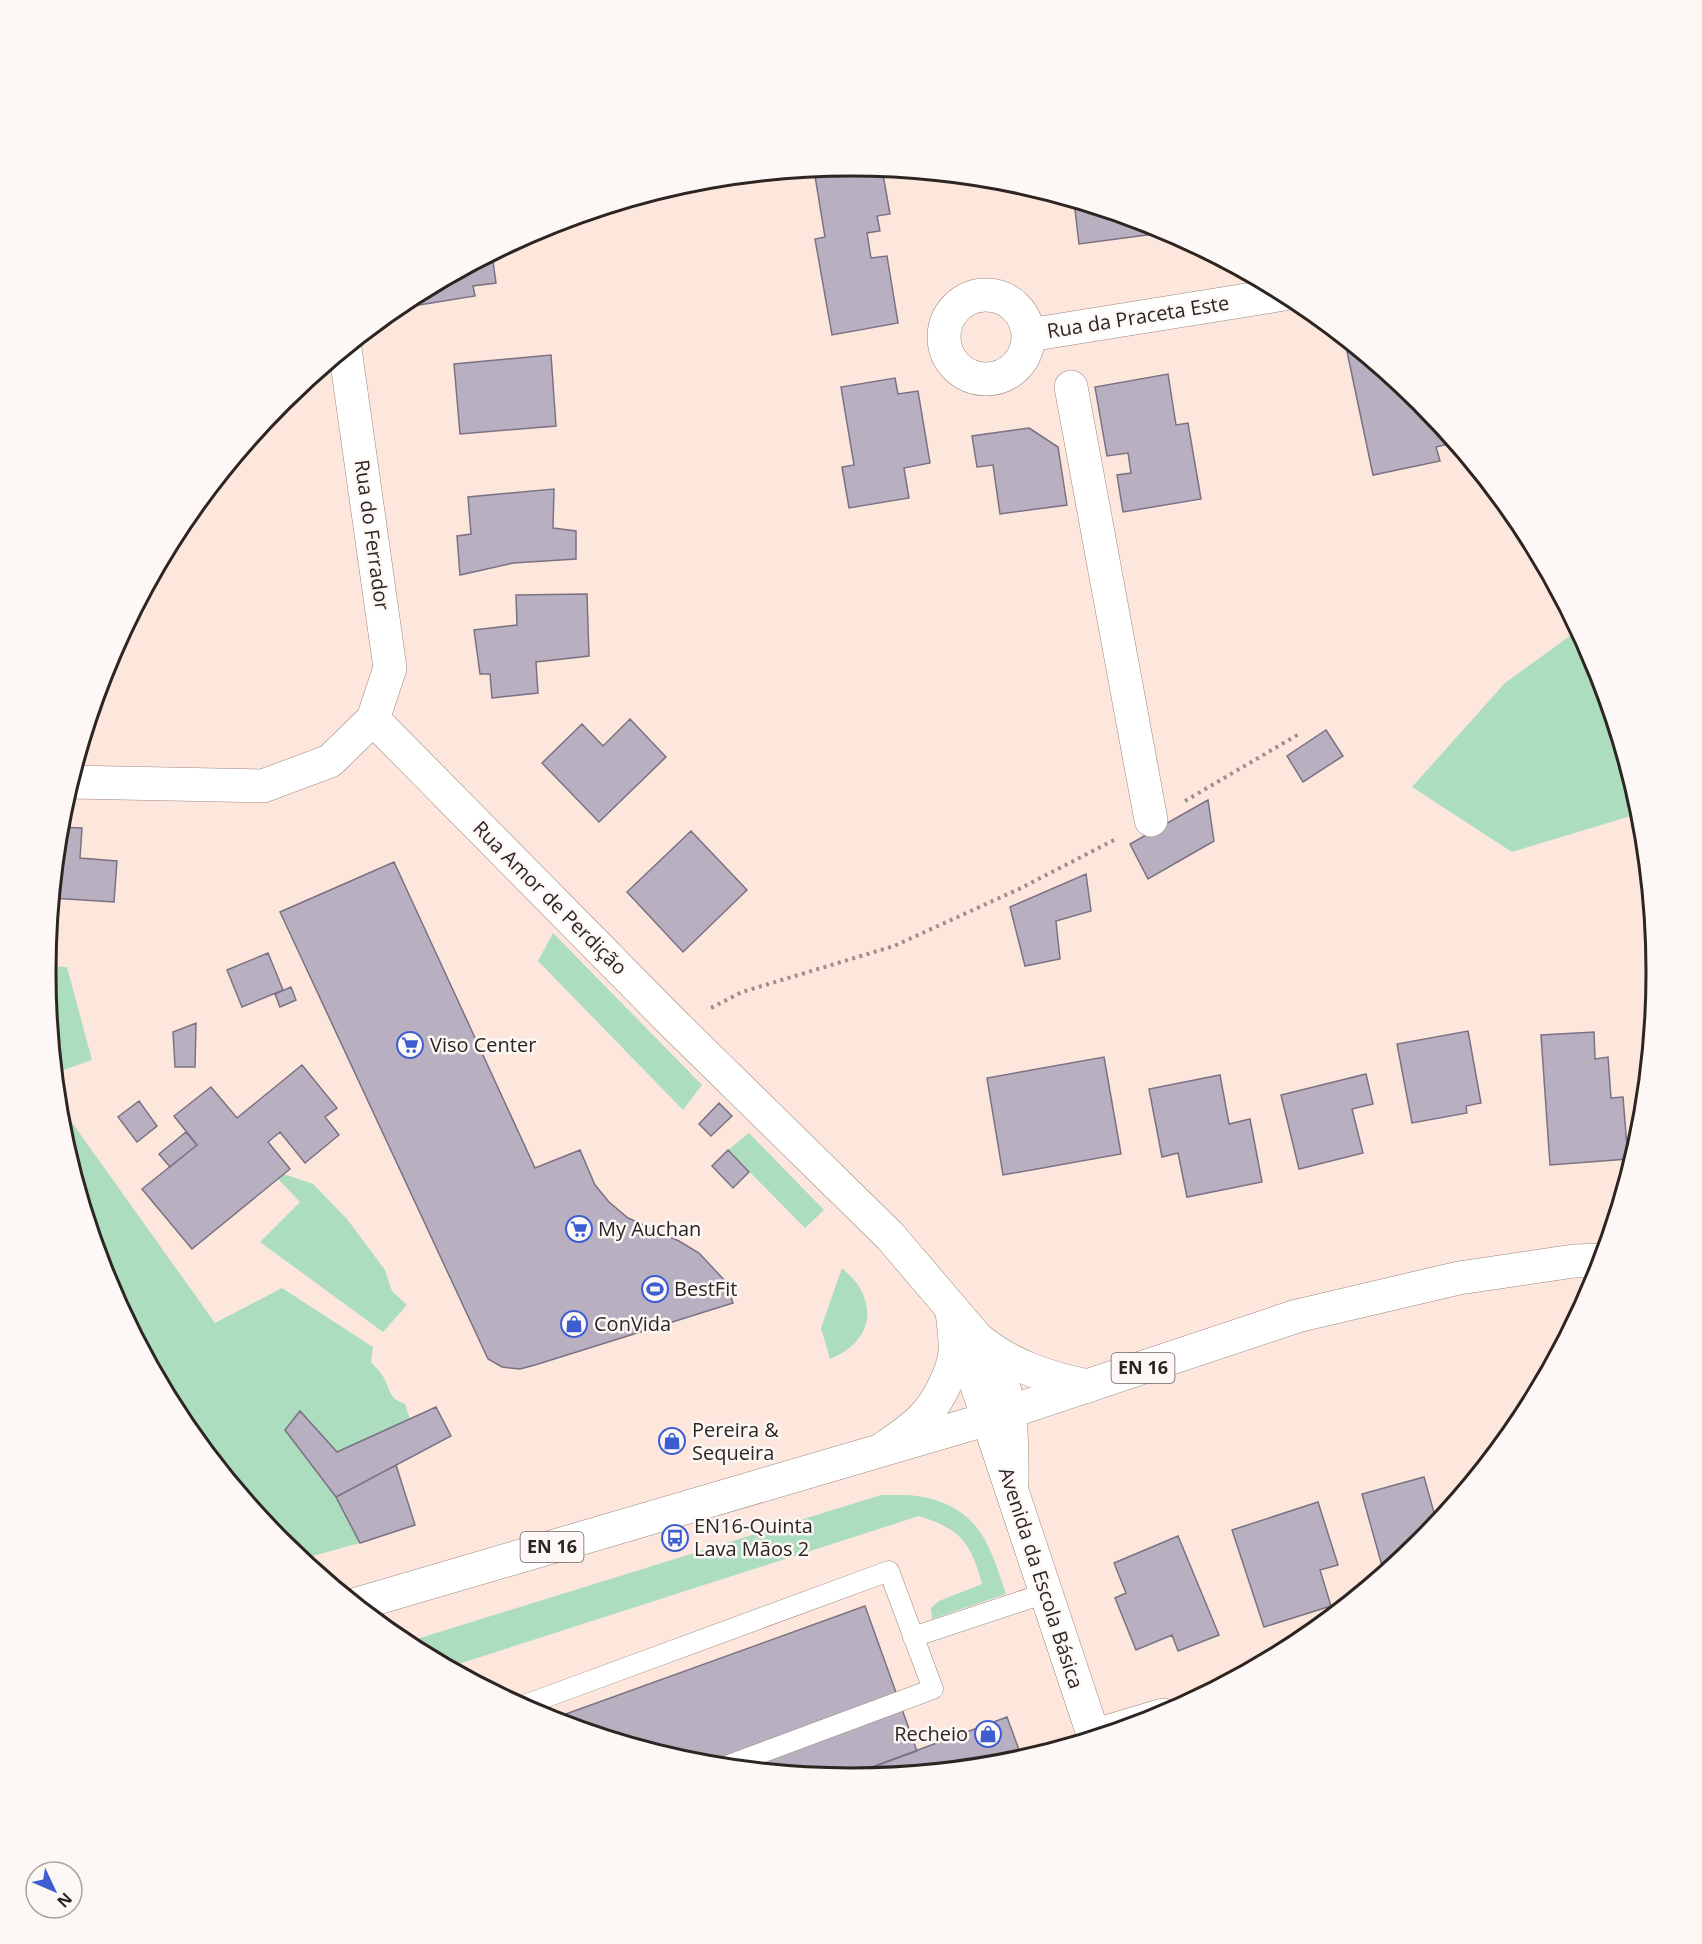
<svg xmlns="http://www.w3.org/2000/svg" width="1702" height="1944" font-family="'Open Sans',sans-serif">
	<rect width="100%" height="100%" fill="#fde7dd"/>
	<!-- green -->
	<path fill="#acddbf" d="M1578 630 1596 664 1641 813 1512 852 1412 787 1505 683Z
		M553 933 702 1085 683 1110 538 961Z
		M46 966 67 967 92 1060 55 1073Z
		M58 1103 215 1323 282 1288 373 1347 371 1362C375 1367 381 1372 384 1378 391 1392 389 1398 405 1404L410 1419 337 1452 301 1412 285 1430 336 1497 360 1543 302 1559 281 1542 181 1420 106 1280 60 1129Z
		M749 1133 824 1210 805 1228 728 1150Z
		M284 1174 313 1184 347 1219 385 1270 392 1291 407 1305 383 1332 260 1242 300 1202 278 1179Z
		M842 1268C847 1273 854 1279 858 1285 879 1318 862 1346 830 1359L821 1328Z
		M881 1495C896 1495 914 1494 928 1498 982 1512 990 1547 1006 1594L932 1619 931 1608 939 1601 982 1584C971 1542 960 1529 919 1516L449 1667 404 1643Z"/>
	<!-- building -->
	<path fill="#b8afc1" stroke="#7a7283" stroke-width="1.5" d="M851 166 882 169 890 214 877 216 880 231 867 233 871 258 887 256 898 323 832 335 815 239 825 237 814 170Z
		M1074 201 1153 226 1154 234 1079 244Z
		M492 254 496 283 473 286 475 296 400 308V305L403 302Z
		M1345 342 1421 402 1447 434 1449 444 1436 447 1440 461 1373 475Z
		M551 355 556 426 460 434 454 364Z
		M1168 374 1176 425 1188 423 1201 499 1123 512 1117 475 1131 473 1128 453 1107 456 1095 387Z
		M895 378 898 394 918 391 930 463 904 468 909 498 849 508 842 467 854 465 841 387Z
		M1029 428 1058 447 1067 505 1000 514 993 465 977 467 972 436Z
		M554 489 553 528 576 531V559L513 563 460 575 457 536 471 534 468 497Z
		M587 594 589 656 536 662 538 693 492 698 490 674H480L474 630 517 625 516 595Z
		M630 719 666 757 599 822 542 763 582 724 603 746Z
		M1326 730 1343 756 1303 782 1287 756Z
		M1208 800 1214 841 1148 879 1130 844Z
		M59 827 82 828 80 858 117 861 114 902 52 898Z
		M691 831 747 890 683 952 627 892Z
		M394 862 535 1168 580 1150 595 1185 609 1202 628 1218 679 1241 699 1253 726 1282 733 1303 535 1365 520 1369 502 1367 488 1359 280 912Z
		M1086 874 1091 911 1056 921 1060 959 1025 966 1010 907Z
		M268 953 283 990 242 1007 227 970Z
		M291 987 296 1000 280 1007 275 994Z
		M196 1023 195 1067H175L173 1032Z
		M1468 1031 1481 1103 1466 1106 1467 1113 1412 1123 1397 1044Z
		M1594 1032 1595 1059 1608 1057 1611 1098 1623 1097 1628 1159 1550 1165 1541 1035Z
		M1104 1057 1121 1154 1003 1175 987 1078Z
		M302 1065 337 1108 325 1117 339 1135 305 1163 280 1132 268 1142 290 1169 192 1249 142 1189 197 1145 174 1116 211 1087 237 1118Z
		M1366 1074 1373 1104 1352 1109 1363 1153 1299 1169 1281 1095Z
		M1220 1075 1229 1124 1250 1119 1262 1182 1187 1197 1178 1153 1162 1157 1149 1089Z
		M139 1101 157 1126 137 1142 118 1117Z
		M719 1103 732 1116 711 1136 699 1124Z
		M186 1132 197 1145 170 1167 159 1154Z
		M728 1150 749 1172 733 1188 712 1166Z
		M436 1407 451 1436 336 1497 285 1430 300 1411 337 1452Z
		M396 1465 415 1525 360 1543 336 1497Z
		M1424 1477 1437 1523 1421 1542 1384 1573 1362 1494Z
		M1318 1502 1338 1565 1320 1570 1331 1606 1264 1627 1232 1530Z
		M1178 1536 1219 1635 1178 1651 1172 1635 1136 1650 1115 1598 1126 1593 1114 1563Z
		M865 1606 917 1751 845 1777 693 1762 552 1719Z
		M1007 1717 1022 1758 1008 1763 845 1777Z"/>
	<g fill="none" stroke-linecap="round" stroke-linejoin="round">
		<defs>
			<path id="service" d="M913 1637 1046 1593
				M522 1706 889 1571 933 1689 726 1766"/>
			<path id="minor" d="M944 337a42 42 0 1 1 84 0a42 42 0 1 1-84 0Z
				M1029 335 1284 294
				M345 349 390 668 373 719
				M1071 387 1151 820
				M70 782 263 786 330 761 373 719 675 1025 890 1236 977 1338C1009 1365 1047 1378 1088 1386
				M960 1334 988 1419
				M982 1345C1014 1386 1012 1433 1012 1482
				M884 1448C913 1428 931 1416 945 1384 950 1374 954 1363 955 1352 956 1339 953 1323 952 1310
				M1093 1736 1163 1715"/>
			<path id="tertiary" d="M988 1419 1094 1737"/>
			<path id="primary" d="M357 1604 988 1419 1297 1316 1459 1278 1574 1261 1602 1260"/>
		</defs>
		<!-- service casing -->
		<use href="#service" stroke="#9b877e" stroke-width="21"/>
		<!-- minor casing -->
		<use href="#minor" stroke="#9b877e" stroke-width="34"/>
		<!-- tertiary casing -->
		<use href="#tertiary" stroke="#9b877e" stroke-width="34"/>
		<!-- primary casing -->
		<use href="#primary" stroke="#9b877e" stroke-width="34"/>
		<!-- path -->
		<path stroke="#9f8f88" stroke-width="4" stroke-dasharray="3 4.5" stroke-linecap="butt" d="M1185 801 1299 734
			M711 1008 742 992 894 946 1019 889 1118 838"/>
		<!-- service -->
		<use href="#service" stroke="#fff" stroke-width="20"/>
		<!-- minor -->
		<use href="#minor" stroke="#fff" stroke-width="33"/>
		<!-- tertiary -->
		<use href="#tertiary" stroke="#fff" stroke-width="33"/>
		<!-- primary -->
		<use href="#primary" stroke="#fff" stroke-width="33"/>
	</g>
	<!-- icons -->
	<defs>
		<symbol id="supermarket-ring" viewBox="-11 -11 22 22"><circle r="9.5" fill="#fdf8f6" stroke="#3c5ed0" stroke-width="1.5"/><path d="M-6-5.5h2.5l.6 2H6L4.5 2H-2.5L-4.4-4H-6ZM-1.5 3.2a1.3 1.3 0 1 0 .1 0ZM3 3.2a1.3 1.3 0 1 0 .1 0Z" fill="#3c5ed0"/></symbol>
		<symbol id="stadium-ring" viewBox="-11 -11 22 22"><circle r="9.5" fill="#fdf8f6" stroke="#3c5ed0" stroke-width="1.5"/><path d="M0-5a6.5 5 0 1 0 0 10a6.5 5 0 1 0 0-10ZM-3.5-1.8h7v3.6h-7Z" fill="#3c5ed0"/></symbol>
		<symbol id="shop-ring" viewBox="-11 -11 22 22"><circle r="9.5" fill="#fdf8f6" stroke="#3c5ed0" stroke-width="1.5"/><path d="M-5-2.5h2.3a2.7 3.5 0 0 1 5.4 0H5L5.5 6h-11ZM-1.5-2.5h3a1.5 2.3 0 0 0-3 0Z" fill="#3c5ed0"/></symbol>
		<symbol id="bus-ring" viewBox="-11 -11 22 22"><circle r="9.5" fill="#fdf8f6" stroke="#3c5ed0" stroke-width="1.5"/><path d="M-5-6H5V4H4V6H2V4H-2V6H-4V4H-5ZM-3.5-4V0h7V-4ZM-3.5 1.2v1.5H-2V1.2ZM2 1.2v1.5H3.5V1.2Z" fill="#3c5ed0"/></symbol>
	</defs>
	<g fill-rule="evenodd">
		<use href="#supermarket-ring" x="395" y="1030" width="30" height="30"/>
		<use href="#supermarket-ring" x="564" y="1214" width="30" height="30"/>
		<use href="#stadium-ring" x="640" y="1274" width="30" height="30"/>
		<use href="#shop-ring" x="559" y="1309" width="30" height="30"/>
		<use href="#shop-ring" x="657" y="1426" width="30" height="30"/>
		<use href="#bus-ring" x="660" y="1523" width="30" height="30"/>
		<use href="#shop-ring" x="973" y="1719" width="30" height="30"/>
	</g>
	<g text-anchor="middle" stroke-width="5" stroke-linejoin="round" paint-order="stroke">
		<!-- shield labels -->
		<g fill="#fdf8f6" stroke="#6b6461" stroke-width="1.5">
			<rect x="1111.5" y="1353" width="63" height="30" rx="4.5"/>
			<rect x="520.5" y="1532" width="63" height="30" rx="4.5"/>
		</g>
		<g font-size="18" font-weight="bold" fill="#2d2521">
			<text x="1143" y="1374">EN 16</text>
			<text x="552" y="1553">EN 16</text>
		</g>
		<!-- street labels -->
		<g font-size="20" fill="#2d2521" stroke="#fdf8f6">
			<text transform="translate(1138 317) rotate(-9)" y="7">Rua da Praceta Este</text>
			<text transform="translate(372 535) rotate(82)" y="7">Rua do Ferrador</text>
			<text transform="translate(550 898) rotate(45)" y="7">Rua Amor de Perdição</text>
			<text transform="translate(1041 1578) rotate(72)" y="7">Avenida da Escola Básica</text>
		</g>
		<!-- poi labels -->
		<g font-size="20" fill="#2d2521" stroke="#fdf8f6" text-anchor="start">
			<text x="430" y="1052">Viso Center</text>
			<text x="598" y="1236">My Auchan</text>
			<text x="674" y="1296">BestFit</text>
			<text x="594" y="1331">ConVida</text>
			<text x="692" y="1437">Pereira &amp;<tspan x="692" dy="23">Sequeira</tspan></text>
			<text x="694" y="1533">EN16-Quinta<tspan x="694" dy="23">Lava Mãos 2</tspan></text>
			<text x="968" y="1741" text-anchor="end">Recheio</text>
		</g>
	</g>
	<!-- crop -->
	<path d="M0 0H1702V1944H0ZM851 176H851A795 795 0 0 1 1646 971V973A795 795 0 0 1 851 1768H851A795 795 0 0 1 56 973V971A795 795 0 0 1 851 176Z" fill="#fdf8f6" fill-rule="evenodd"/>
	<path fill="none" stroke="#2d2521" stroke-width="3" d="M851 176H851A795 795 0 0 1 1646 971V973A795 795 0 0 1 851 1768H851A795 795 0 0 1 56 973V971A795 795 0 0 1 851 176Z"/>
	<!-- north arrow -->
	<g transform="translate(54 1890) rotate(134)"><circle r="28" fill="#fdf8f6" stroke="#aaa4a1" stroke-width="1.5"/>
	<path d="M0-4.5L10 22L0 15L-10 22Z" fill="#3c5ed0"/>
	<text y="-9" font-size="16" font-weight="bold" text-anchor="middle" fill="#2d2521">N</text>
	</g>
</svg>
